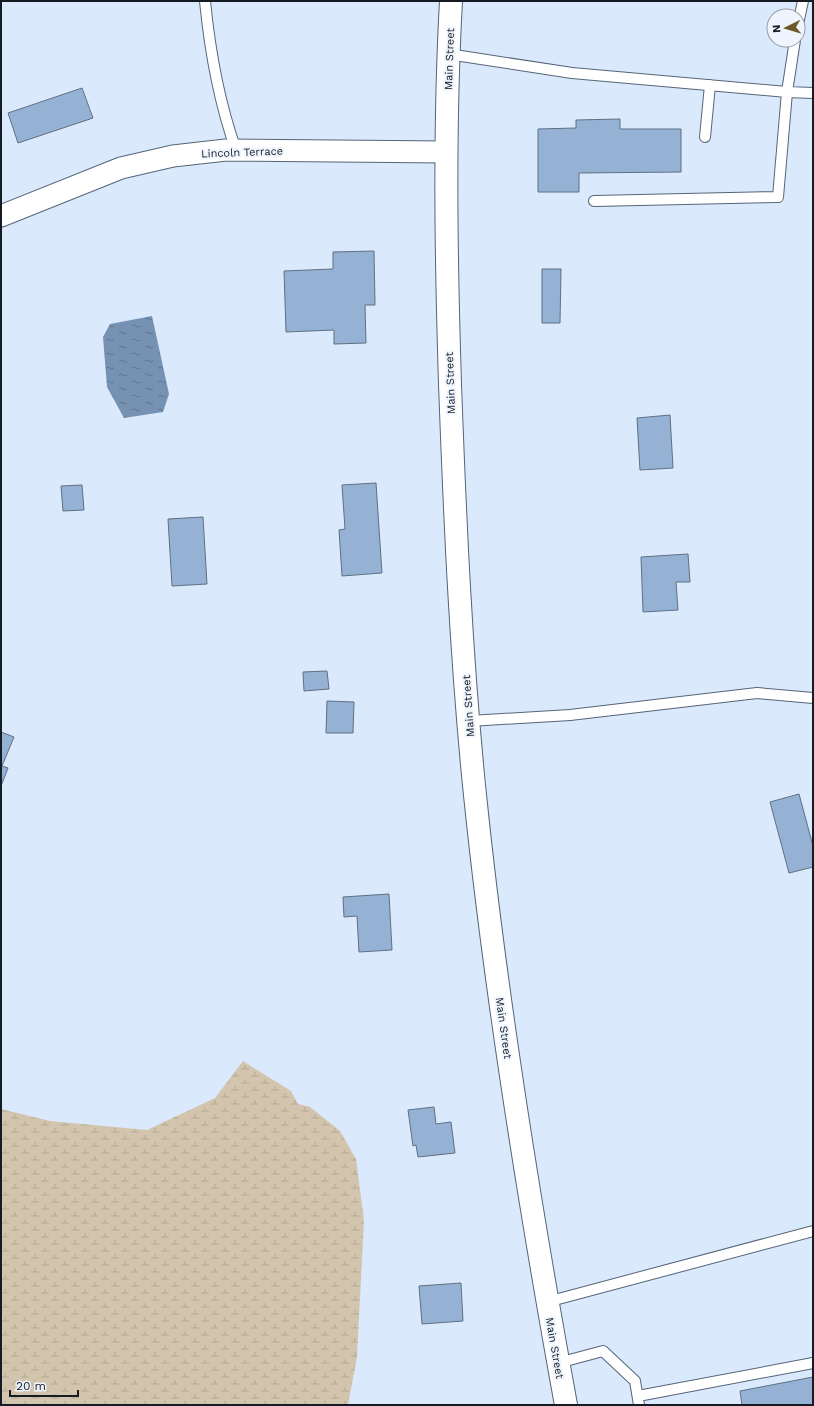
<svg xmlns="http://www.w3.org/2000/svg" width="814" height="1406" font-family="'Work Sans',sans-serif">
	<defs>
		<pattern id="wetland-marsh" width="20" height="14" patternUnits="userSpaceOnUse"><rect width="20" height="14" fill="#d3c5ad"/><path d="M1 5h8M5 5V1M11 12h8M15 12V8" fill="none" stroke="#b4a995"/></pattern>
		<pattern id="water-ripples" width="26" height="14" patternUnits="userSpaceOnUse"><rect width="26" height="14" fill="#7692b3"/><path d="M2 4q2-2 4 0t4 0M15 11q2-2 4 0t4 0" fill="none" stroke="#607691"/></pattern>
	</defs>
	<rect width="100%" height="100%" fill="#dae9fb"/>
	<!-- wetland -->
	<path fill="url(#wetland-marsh)" d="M243 1061 291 1091 298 1104 310 1107 340 1131 356 1159 364 1220 357 1357 348 1405H1V1109L50 1121 147 1130 215 1098Z"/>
	<!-- water -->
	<path fill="url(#water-ripples)" d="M152 316 169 394 163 412 124 418 107 387 103 337 110 324Z"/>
	<!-- building -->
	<path fill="#95b2d4" stroke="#5f7083" d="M82 88 93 118 18 143 8 113Z
		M620 119V129H681V172L579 173V192H538V129L576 128V120Z
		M374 251 375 305H365L366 343 334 344V330L286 332 284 271 333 269V252Z
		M542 269H561L560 323H542Z
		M670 415 673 468 640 470 637 418Z
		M376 483 382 573 342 576 339 530 345 529 342 485Z
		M82 485 84 510 63 511 61 486Z
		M203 517 207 584 172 586 168 519Z
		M688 554 690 582H676L678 610 643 612 641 557Z
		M327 671 329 689 304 691 303 672Z
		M327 701 354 702 353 733H326Z
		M1 732 14 737 2 766 8 768 1 786Z
		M799 794 813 846V867L789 873 770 802Z
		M389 894 392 950 359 952 357 916 344 917 343 897Z
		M434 1107 436 1124 451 1122 455 1153 418 1157 416 1145 413 1146 408 1110Z
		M461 1283 463 1321 422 1324 419 1286Z
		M813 1377V1405H742L740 1391Z"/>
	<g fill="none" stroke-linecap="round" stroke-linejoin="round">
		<defs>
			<path id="lane" d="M205 1C210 52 219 102 236 150
				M798 24 803 1
				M795 40 787 92 813 93
				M448 54 572 73 787 92 778 197 594 201
				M705 137 710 85
				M469 721 570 715 757 693 813 698
				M547 1302 813 1231
				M558 1363 603 1351 635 1381 639 1405
				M638 1396 813 1363"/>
			<path id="street" d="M1 216 121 168 173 156 226 150 446 152"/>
			<path id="secondary" d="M451 1C444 128 446 256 450 384 455 521 461 658 475 795 496 999 529 1202 566 1405"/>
		</defs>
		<!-- lane casing -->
		<use href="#lane" stroke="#556578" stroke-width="12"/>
		<!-- street casing -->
		<use href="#street" stroke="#556578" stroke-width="23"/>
		<!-- secondary casing -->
		<use href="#secondary" stroke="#556578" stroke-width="24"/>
		<!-- lane -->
		<use href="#lane" stroke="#fff" stroke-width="10"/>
		<!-- street -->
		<use href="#street" stroke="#fff" stroke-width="21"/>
		<!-- secondary -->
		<use href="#secondary" stroke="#fff" stroke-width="22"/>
	</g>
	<g text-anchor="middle" stroke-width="4" stroke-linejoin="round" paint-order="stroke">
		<!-- street labels -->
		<g font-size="11" fill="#141b23" stroke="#eef5fe">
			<text transform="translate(449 59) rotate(-88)" y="4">Main Street</text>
			<text transform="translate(242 152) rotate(-2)" y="4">Lincoln Terrace</text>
			<text transform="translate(450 383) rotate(-92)" y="4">Main Street</text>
			<text transform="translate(468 706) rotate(-94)" y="4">Main Street</text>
			<text transform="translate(504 1028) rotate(82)" y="4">Main Street</text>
			<text transform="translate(555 1348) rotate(80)" y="4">Main Street</text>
		</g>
	</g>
	<!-- border -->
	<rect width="814" height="1406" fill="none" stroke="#141b23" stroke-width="4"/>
	<!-- north arrow -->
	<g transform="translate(786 28) rotate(265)"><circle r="19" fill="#eef5fe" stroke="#979ea6"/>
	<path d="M0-3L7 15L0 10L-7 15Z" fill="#705728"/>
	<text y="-6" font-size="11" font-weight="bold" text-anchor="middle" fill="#141b23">N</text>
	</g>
	<!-- scale -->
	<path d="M10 1390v6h68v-6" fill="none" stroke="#141b23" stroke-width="2"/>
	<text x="16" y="1390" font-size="12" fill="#141b23" stroke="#eef5fe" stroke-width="3" paint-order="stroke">20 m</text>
</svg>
